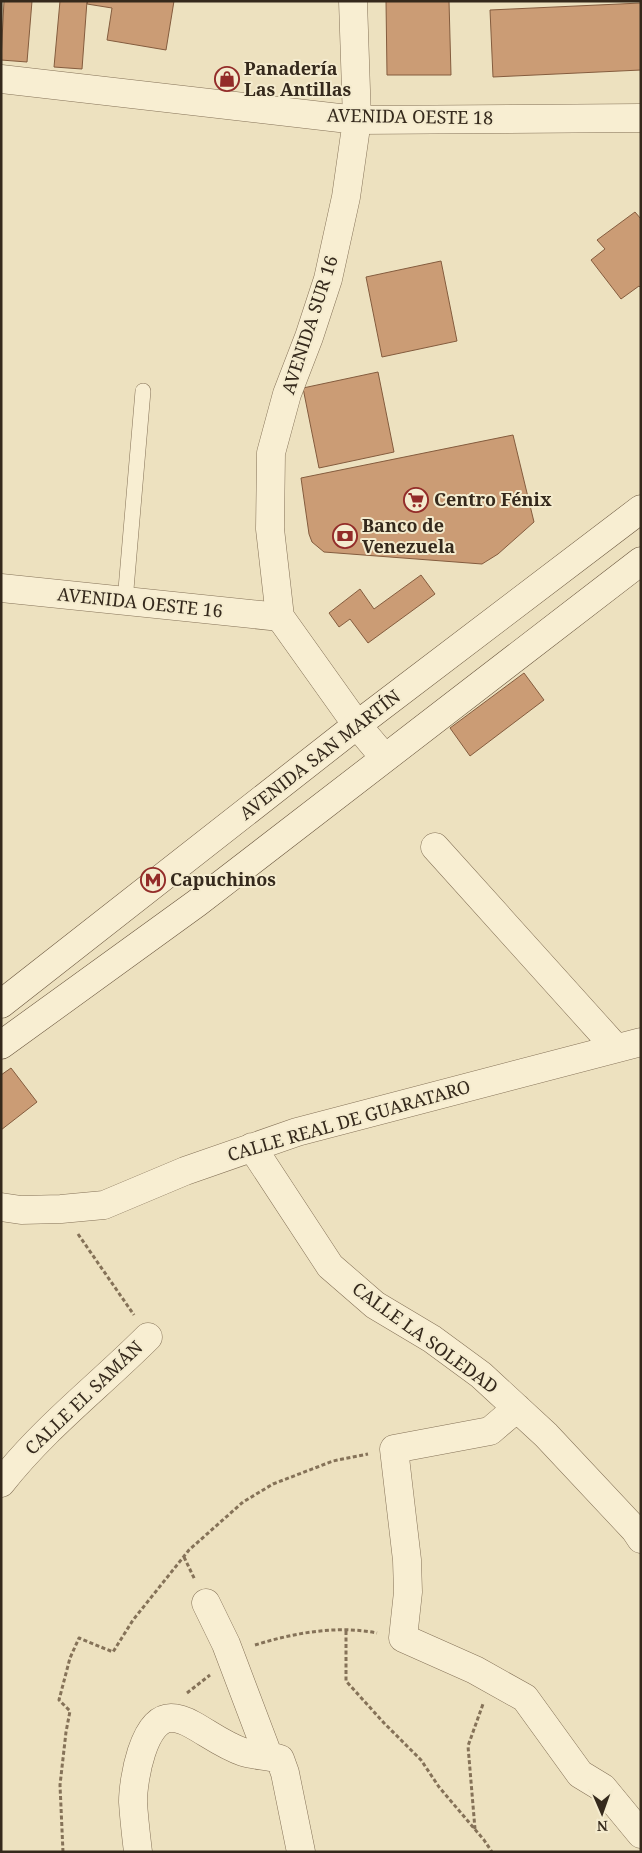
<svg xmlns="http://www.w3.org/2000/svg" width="642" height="1853" font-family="'Noto Serif',serif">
	<rect width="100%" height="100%" fill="#ede1bf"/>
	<!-- building -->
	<path fill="#cb9c75" stroke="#845c3e" d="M4 1H32L27 62 1 60Z
		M60 1H87L82 69 54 67Z
		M88 1H174L166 50 107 40 112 8 87 4Z
		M386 1H449L451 75H387Z
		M641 3V70L493 77 490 10Z
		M635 212 641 219V288L639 286 621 299 591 260 605 249 597 240Z
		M441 261 457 341 382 357 366 277Z
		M378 372 394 452 319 468 303 388Z
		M513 435 534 522 498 554 482 564 324 552 312 542 309 534 301 478Z
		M421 575 435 594 368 643 350 619 339 627 329 613 360 589 374 609Z
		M524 673 544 700 470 756 450 728Z
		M11 1068 37 1102 1 1130V1075Z"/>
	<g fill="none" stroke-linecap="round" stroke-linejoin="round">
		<defs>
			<path id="service" d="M125 601 143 391"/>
			<path id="minor" d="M353 1 357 120 641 118
				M1 588 280 617
				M435 847 616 1048
				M252 1147 330 1266 375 1305 432 1339 481 1375 546 1435 635 1530 641 1539
				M1 1207 21 1210 61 1209 104 1205 185 1171 297 1132 641 1042
				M517 1408 490 1431 394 1449 407 1560 408 1592 403 1638 475 1670 525 1698 580 1774 603 1788 641 1834
				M1 1483C44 1428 99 1386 148 1337
				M206 1603 226 1644 268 1755
				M138 1852C136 1835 134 1819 133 1802 133 1781 143 1718 171 1718 179 1718 186 1721 193 1725 209 1734 225 1746 243 1752 255 1756 268 1755 280 1759L285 1773 301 1852"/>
			<path id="tertiary" d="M1 79 357 120 346 197 328 279 309 337 287 394 271 453 270 529 280 617 357 725 384 757"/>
			<path id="secondary" d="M1 1004 357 725 641 509
				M1 1045 197 903 641 561"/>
		</defs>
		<!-- service casing -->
		<use href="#service" stroke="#857258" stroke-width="16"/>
		<!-- minor casing -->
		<use href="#minor" stroke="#857258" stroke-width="29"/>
		<!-- tertiary casing -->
		<use href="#tertiary" stroke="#857258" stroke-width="29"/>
		<!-- secondary casing -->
		<use href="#secondary" stroke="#67533b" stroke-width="29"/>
		<!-- path -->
		<path stroke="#857258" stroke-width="3" stroke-dasharray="4 2.5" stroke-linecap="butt" d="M78 1234 134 1315
			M184 1557 195 1580
			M346 1631V1681L384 1723 421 1760 439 1787 484 1840 492 1852
			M255 1645C294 1633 336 1625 377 1633
			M187 1693 210 1675
			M475 1829 468 1746 483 1704
			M63 1852 60 1785 66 1732 70 1711 59 1700 70 1658 79 1638 113 1652 133 1620 189 1550 243 1502 273 1484 333 1461 368 1454"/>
		<!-- service -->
		<use href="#service" stroke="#f8eed2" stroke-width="15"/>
		<!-- minor -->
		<use href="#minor" stroke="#f8eed2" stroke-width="28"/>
		<!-- tertiary -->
		<use href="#tertiary" stroke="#f8eed2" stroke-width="28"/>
		<!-- secondary -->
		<use href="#secondary" stroke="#f8eed2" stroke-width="28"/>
	</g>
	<!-- icons -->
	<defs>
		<symbol id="shop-ring" viewBox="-11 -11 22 22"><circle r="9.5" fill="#f4ebce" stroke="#932c29" stroke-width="1.5"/><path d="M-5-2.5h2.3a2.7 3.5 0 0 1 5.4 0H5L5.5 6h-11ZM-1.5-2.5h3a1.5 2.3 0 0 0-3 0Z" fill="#932c29"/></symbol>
		<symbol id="supermarket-ring" viewBox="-11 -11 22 22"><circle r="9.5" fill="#f4ebce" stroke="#932c29" stroke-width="1.5"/><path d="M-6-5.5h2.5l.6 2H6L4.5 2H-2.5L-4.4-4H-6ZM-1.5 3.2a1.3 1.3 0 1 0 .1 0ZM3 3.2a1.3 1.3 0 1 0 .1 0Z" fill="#932c29"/></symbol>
		<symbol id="bank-ring" viewBox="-11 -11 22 22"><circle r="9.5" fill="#f4ebce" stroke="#932c29" stroke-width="1.5"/><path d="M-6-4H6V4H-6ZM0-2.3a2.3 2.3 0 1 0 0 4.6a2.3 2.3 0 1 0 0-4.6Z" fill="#932c29"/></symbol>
		<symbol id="metro-ring" viewBox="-11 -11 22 22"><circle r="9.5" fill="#f4ebce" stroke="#932c29" stroke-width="1.5"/><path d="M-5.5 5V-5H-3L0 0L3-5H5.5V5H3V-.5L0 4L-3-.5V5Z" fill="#932c29"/></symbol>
	</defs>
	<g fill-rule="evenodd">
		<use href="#shop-ring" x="213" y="65" width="28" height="28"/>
		<use href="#supermarket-ring" x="402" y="486" width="28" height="28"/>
		<use href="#bank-ring" x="331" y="522" width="28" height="28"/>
		<use href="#metro-ring" x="139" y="866" width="28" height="28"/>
	</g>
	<g text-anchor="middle" stroke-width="4" stroke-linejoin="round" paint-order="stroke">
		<!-- poi labels -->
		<g font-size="18" font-weight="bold" fill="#35291c" stroke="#f4ebce" text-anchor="start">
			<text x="244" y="75">Panadería<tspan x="244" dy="21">Las Antillas</tspan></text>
			<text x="434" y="506">Centro Fénix</text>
			<text x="362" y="532">Banco de<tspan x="362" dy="21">Venezuela</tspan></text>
			<text x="170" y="886">Capuchinos</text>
		</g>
		<!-- street labels -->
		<g font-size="18" fill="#35291c" stroke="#f4ebce">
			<text transform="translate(410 117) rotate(1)" y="6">AVENIDA OESTE 18</text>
			<text transform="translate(310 325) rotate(-72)" y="6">AVENIDA SUR 16</text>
			<text transform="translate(140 603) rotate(6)" y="6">AVENIDA OESTE 16</text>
			<text transform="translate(320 755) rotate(-38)" y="6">AVENIDA SAN MARTÍN</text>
			<text transform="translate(349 1121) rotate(-16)" y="6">CALLE REAL DE GUARATARO</text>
			<text transform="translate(425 1338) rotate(36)" y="6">CALLE LA SOLEDAD</text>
			<text transform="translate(84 1398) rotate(-44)" y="6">CALLE EL SAMÁN</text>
		</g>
	</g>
	<!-- border -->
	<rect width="642" height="1853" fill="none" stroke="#35291c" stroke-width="5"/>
	<!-- north arrow -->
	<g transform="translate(602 1813) rotate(178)" stroke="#f4ebce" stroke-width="4" paint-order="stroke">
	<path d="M0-4L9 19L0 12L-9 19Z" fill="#35291c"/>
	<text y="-8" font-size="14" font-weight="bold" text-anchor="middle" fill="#35291c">N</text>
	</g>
</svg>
